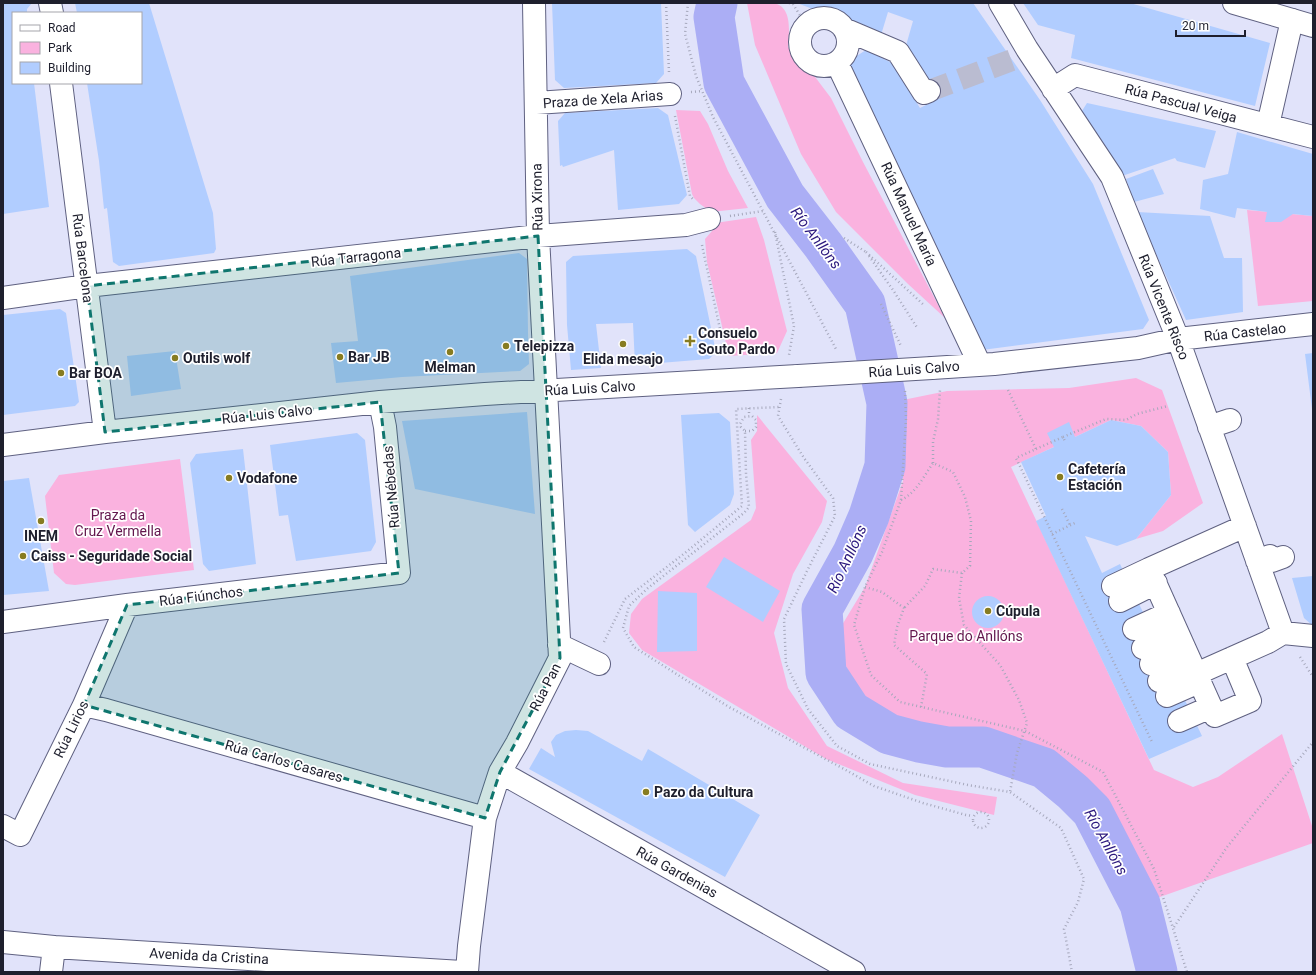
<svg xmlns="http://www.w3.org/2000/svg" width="1316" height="975" font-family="Roboto,sans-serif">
	<rect width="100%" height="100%" fill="#e1e3fa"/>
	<!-- green -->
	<path fill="#fab2df" d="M747 3C755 3 765 2 773 3 793 6 789 33 788 47L803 61 831 98 863 162 945 318 908 284 836 212 801 154 755 45Z
		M676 110 700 111 708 124 728 171 748 208 711 212 700 204 694 198 692 194Z
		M1247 210 1313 216V301L1258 306Z
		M756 217 764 240 787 331 777 353 729 356 707 262 705 239 712 231 715 223Z
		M1136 378 1162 390 1203 503 1163 531 1136 539 1171 495 1168 452 1141 426 1111 420 1011 467 1154 770 1193 787 1218 777 1282 734 1313 829V843L1140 904 1092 811 1044 768 919 742 860 698 859 690 842 659 839 630 865 587 903 481 896 439 893 402 947 391 1069 388Z
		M757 415 827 501 822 522 793 574 774 633 788 688 827 746 903 783 997 797 994 815 915 795 826 759 642 650 629 633 631 614 642 599 751 520 756 508 751 440 757 431Z
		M180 459 194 570 75 585 66 584 54 573 45 496 59 475Z"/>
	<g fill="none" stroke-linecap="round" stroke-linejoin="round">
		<!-- river -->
		<path stroke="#abaef5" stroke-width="41" d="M717 3 714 17 724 83 785 196 823 245 865 304 887 403 885 466 869 516 853 553 822 609 826 673 851 711 889 734 919 742 947 747H983L1044 768 1073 792 1092 811 1140 904 1157 972"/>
	</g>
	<!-- building -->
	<path fill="#b1cdff" d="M3 3H32L27 9V13H13V83H34L49 207 3 214Z
		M75 3H149L213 213 216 249 214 253 119 266 113 262 107 208 104 209 99 161 87 83H141V13H77Z
		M552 3H661L664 74 656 83 564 88 555 80Z
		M797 3H973L1040 100 1093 184 1149 320 1143 329 982 350 847 62 866 50 892 63 920 108 934 101 905 49 913 21 888 12 881 35Z
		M1023 3H1130L1270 43 1255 106 1071 58 1075 35 1038 25Z
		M1087 103 1216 131 1205 168 1177 161 1175 158 1119 177 1080 114Z
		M658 108 668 115 687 195 679 204 618 210 614 150 563 167 562 165 560 166 558 121 565 113Z
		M1237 132 1313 154V216L1293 214 1281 222H1265L1267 212 1237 208 1235 218 1200 209 1203 180 1228 174Z
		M1153 169 1164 194 1134 202 1126 179Z
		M1137 212 1210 216 1224 258H1242L1243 312 1186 320Z
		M687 249 696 256 716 352 709 359 635 365 633 323 596 324 601 368 571 370 567 325 566 262 573 256Z
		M519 253 527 259 528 333 529 364 520 371 402 377 336 383 331 343 358 341 350 276Z
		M60 309 66 313 79 402 75 406 3 415V315Z
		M175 351 181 389 131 396 127 356Z
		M1313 353V409H1312L1305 354Z
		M527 412 535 514 415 489 402 421Z
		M719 413 730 422 734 494 730 505 695 532 688 525 681 415Z
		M1111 420 1141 426 1168 452 1171 495 1136 539 1117 546 1085 536 1102 573 1120 564 1202 736 1149 759 1036 521 1046 516 1021 462 1054 447 1047 433 1069 422 1075 437Z
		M357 433 365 440 376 542 371 551 296 561 288 515 279 516 270 445Z
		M243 449 256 564 209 571 203 564 190 463 196 454Z
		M29 478 49 591 3 595V481Z
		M724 557 780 591 763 622 706 587Z
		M1313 576V626L1304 618 1292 578Z
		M658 591 697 593V651L657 652Z
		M972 612a16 16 0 1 1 32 0a16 16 0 1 1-32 0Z
		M576 730 588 731 642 761 648 749 760 815 725 877 529 769 541 748 555 757 551 742 556 735 565 731Z"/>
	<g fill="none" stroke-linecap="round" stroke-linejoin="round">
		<!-- minor-tunnel -->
		<path stroke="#babcd1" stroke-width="22" stroke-dasharray="22 11" stroke-linecap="butt" d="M929 91 1012 60"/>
		<defs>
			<path id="minor" d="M50 3 52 13
				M1000 3 1027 49 1112 177 1178 339 1283 633
				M800 42a24 24 0 1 1 48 0a24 24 0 1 1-48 0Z
				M844 29 898 52 924 93 929 91
				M837 63 980 365
				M61 83 105 432
				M1053 89 1075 75 1313 137
				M536 103 670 94
				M1268 125 1292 20
				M3 298 87 286 538 236 686 225 709 219
				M932 368 994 364 1138 348 1178 339 1313 324
				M1209 427 1230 420
				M3 445 105 432 380 402 485 394 798 376
				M1257 561 1270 556 1272 561 1283 557
				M1113 586 1149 569
				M1120 601 1156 583
				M3 622 127 605 399 573 385 427 380 402
				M1134 629 1169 613
				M1283 633 1313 636
				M559 645 599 664
				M1143 648 1176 631
				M1232 658 1250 701 1215 716 1149 569 1245 526
				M1151 664 1184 648
				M1196 674 1268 642 1283 633
				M1159 681 1192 666
				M1167 696 1199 682
				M84 705 106 710 485 818
				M1179 721 1211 707
				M500 772 854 972
				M3 826 20 835 84 705 127 605
				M3 942 54 947 462 972
				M51 972 54 947
				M467 972 469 946 485 818 500 772 517 743 560 658 538 236 534 3"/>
			<path id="major" d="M1234 3 1313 26"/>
		</defs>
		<!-- minor casing -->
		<use href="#minor" stroke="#5f6181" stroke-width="24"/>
		<!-- major casing -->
		<use href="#major" stroke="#5f6181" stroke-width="24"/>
		<!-- path -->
		<path stroke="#a6a8bc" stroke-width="2.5" stroke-dasharray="1 3" stroke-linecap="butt" d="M666 3 669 72
			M688 3 685 34 696 76 713 117 837 351
			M789 3 793 4 806 25
			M691 92 702 91
			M675 116 690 196 694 200
			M730 216 763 211
			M775 232 794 326 789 355
			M844 238 866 252
			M702 245 726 357
			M866 252 925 306
			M869 256 893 290 918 329
			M881 304 901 346
			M1008 390 1036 449 1016 458 1152 742
			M905 391 906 419 901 500 882 552 865 587 854 625 871 675 900 702 1025 731 1103 772 1154 869 1187 972
			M781 399 778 416 804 458 833 498 835 516 808 569 784 619 786 664 808 709 837 746 870 764 968 785 1010 792 1061 828 1084 879 1078 902 1064 929 1072 972
			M749 408V416
			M745 431H752L756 427V420L752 416 744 417 740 424 741 427 745 431 746 474 749 507 744 513 648 588 629 606 623 628 634 647 678 675 729 707 844 769 874 786 923 803 966 815 973 816
			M1063 437 1106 419 1126 420 1137 414 1168 406
			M1036 449 1063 437 1065 441
			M933 463V442L938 419 940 390
			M901 500C916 493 924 476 933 463L953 472 965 497 971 521 970 566 962 573 933 569 925 586 904 608
			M1062 509 1070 525
			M1052 534 1077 522
			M962 573 959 598 964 625 1000 665 1019 700 1027 723 1017 753 1010 792
			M865 587 882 592 904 608 897 627 894 645 927 674 921 707
			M604 642 625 599 685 553 742 506 736 409 779 407
			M1300 657 1313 677
			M973 820a8 8 0 1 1 16 0a8 8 0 1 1-16 0Z
			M1174 927 1227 847 1313 742"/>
		<!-- minor -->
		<use href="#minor" stroke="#fff" stroke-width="22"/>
		<!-- major -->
		<use href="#major" stroke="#fff" stroke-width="22"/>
		<defs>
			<path id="minor-bridge" d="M798 376 932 368"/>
		</defs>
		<!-- minor-bridge casing -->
		<use href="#minor-bridge" stroke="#5f6181" stroke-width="24" stroke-linecap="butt"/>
		<!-- minor-bridge -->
		<use href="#minor-bridge" stroke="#fff" stroke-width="22"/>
	</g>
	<!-- marked area -->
	<path fill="#0f766e" fill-opacity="0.2" stroke="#0f766e" stroke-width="3" stroke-dasharray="8 5" stroke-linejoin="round" d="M538 236 560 658 500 772 485 818 84 705 127 605 399 573 380 402 105 432 87 286Z"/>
	<!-- markers -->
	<g fill="#877c21" stroke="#fff" stroke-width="1.5">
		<path d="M688 335h4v4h4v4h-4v4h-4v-4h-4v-4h4z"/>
		<circle cx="623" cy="344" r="4"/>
		<circle cx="506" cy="346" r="4"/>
		<circle cx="450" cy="352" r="4"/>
		<circle cx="340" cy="357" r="4"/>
		<circle cx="175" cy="358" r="4"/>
		<circle cx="61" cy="373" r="4"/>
		<circle cx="1060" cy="477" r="4"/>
		<circle cx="229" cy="478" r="4"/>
		<circle cx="41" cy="521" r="4"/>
		<circle cx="23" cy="556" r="4"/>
		<circle cx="988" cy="611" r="4"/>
		<circle cx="646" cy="792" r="4"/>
	</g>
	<g text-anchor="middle" stroke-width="3.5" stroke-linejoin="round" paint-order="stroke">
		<!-- street labels -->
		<g font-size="14" fill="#1e1f2d" stroke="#fff">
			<text transform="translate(603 99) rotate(-4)" y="5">Praza de Xela Arias</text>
			<text transform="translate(1181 103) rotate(15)" y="5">Rúa Pascual Veiga</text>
			<text transform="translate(537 197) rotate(-91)" y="5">Rúa Xirona</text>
			<text transform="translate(909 214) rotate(65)" y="5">Rúa Manuel María</text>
			<text transform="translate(356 257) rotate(-6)" y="5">Rúa Tarragona</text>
			<text transform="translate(83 258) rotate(83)" y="5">Rúa Barcelona</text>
			<text transform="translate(1164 307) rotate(68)" y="5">Rúa Vicente Risco</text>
			<text transform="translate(1245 332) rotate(-6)" y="5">Rúa Castelao</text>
			<text transform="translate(914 369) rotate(-4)" y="5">Rúa Luis Calvo</text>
			<text transform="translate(590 388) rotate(-3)" y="5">Rúa Luis Calvo</text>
			<text transform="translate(267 414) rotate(-6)" y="5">Rúa Luis Calvo</text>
			<text transform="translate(391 487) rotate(-95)" y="5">Rúa Nébedas</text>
			<text transform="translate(201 596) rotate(-7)" y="5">Rúa Fiúnchos</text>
			<text transform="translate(545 687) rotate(-63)" y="5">Rúa Pan</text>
			<text transform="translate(71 729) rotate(-64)" y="5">Rúa Lirios</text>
			<text transform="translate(284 761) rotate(16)" y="5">Rúa Carlos Casares</text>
			<text transform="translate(677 872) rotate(29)" y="5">Rúa Gardenias</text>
			<text transform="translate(209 956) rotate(3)" y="5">Avenida da Cristina</text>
		</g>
		<!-- poi labels -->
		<g font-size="14" font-weight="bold" fill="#1e1f2d" stroke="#fff" text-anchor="start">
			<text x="698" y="338">Consuelo<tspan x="698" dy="16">Souto Pardo</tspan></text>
			<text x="514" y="351">Telepizza</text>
			<text x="348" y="362">Bar JB</text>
			<text x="183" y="363">Outils wolf</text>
			<text x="623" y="364" text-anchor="middle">Elida mesajo</text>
			<text x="450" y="372" text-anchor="middle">Melman</text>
			<text x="69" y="378">Bar BOA</text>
			<text x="1068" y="474">Cafetería<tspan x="1068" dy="16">Estación</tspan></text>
			<text x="237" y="483">Vodafone</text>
			<text x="41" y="541" text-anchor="middle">INEM</text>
			<text x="31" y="561">Caiss - Seguridade Social</text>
			<text x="996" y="616">Cúpula</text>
			<text x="654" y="797">Pazo da Cultura</text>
		</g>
		<!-- park labels -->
		<g font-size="14" fill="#63164d" stroke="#fff">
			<text x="118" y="520">Praza da<tspan x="118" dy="16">Cruz Vermella</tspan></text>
			<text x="966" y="641">Parque do Anllóns</text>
		</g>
		<!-- water labels -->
		<g font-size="15" font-style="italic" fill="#2c197e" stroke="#fff">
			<text transform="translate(816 238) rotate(53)" y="5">Río Anllóns</text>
			<text transform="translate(847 559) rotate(-65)" y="5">Río Anllóns</text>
			<text transform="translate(1106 842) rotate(61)" y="5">Río Anllóns</text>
		</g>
	</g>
	<!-- border -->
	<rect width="1316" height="975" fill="none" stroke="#1e1f2d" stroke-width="8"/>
	<!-- legend -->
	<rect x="12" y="12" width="130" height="72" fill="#ffffff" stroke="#a5a5ab"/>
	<rect x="20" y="25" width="20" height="6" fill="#ffffff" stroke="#a5a5ab"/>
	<text x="48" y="32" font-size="12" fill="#1e1f2d">Road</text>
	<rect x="20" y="42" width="20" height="12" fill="#fab2df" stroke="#a5a5ab"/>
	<text x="48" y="52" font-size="12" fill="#1e1f2d">Park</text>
	<rect x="20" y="62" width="20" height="12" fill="#b1cdff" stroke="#a5a5ab"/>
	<text x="48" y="72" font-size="12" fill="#1e1f2d">Building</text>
	<!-- scale -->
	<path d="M1176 30v6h69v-6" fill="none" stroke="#1e1f2d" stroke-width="2"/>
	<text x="1182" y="30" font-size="12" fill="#1e1f2d" stroke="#ffffff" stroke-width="3" paint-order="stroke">20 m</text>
</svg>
